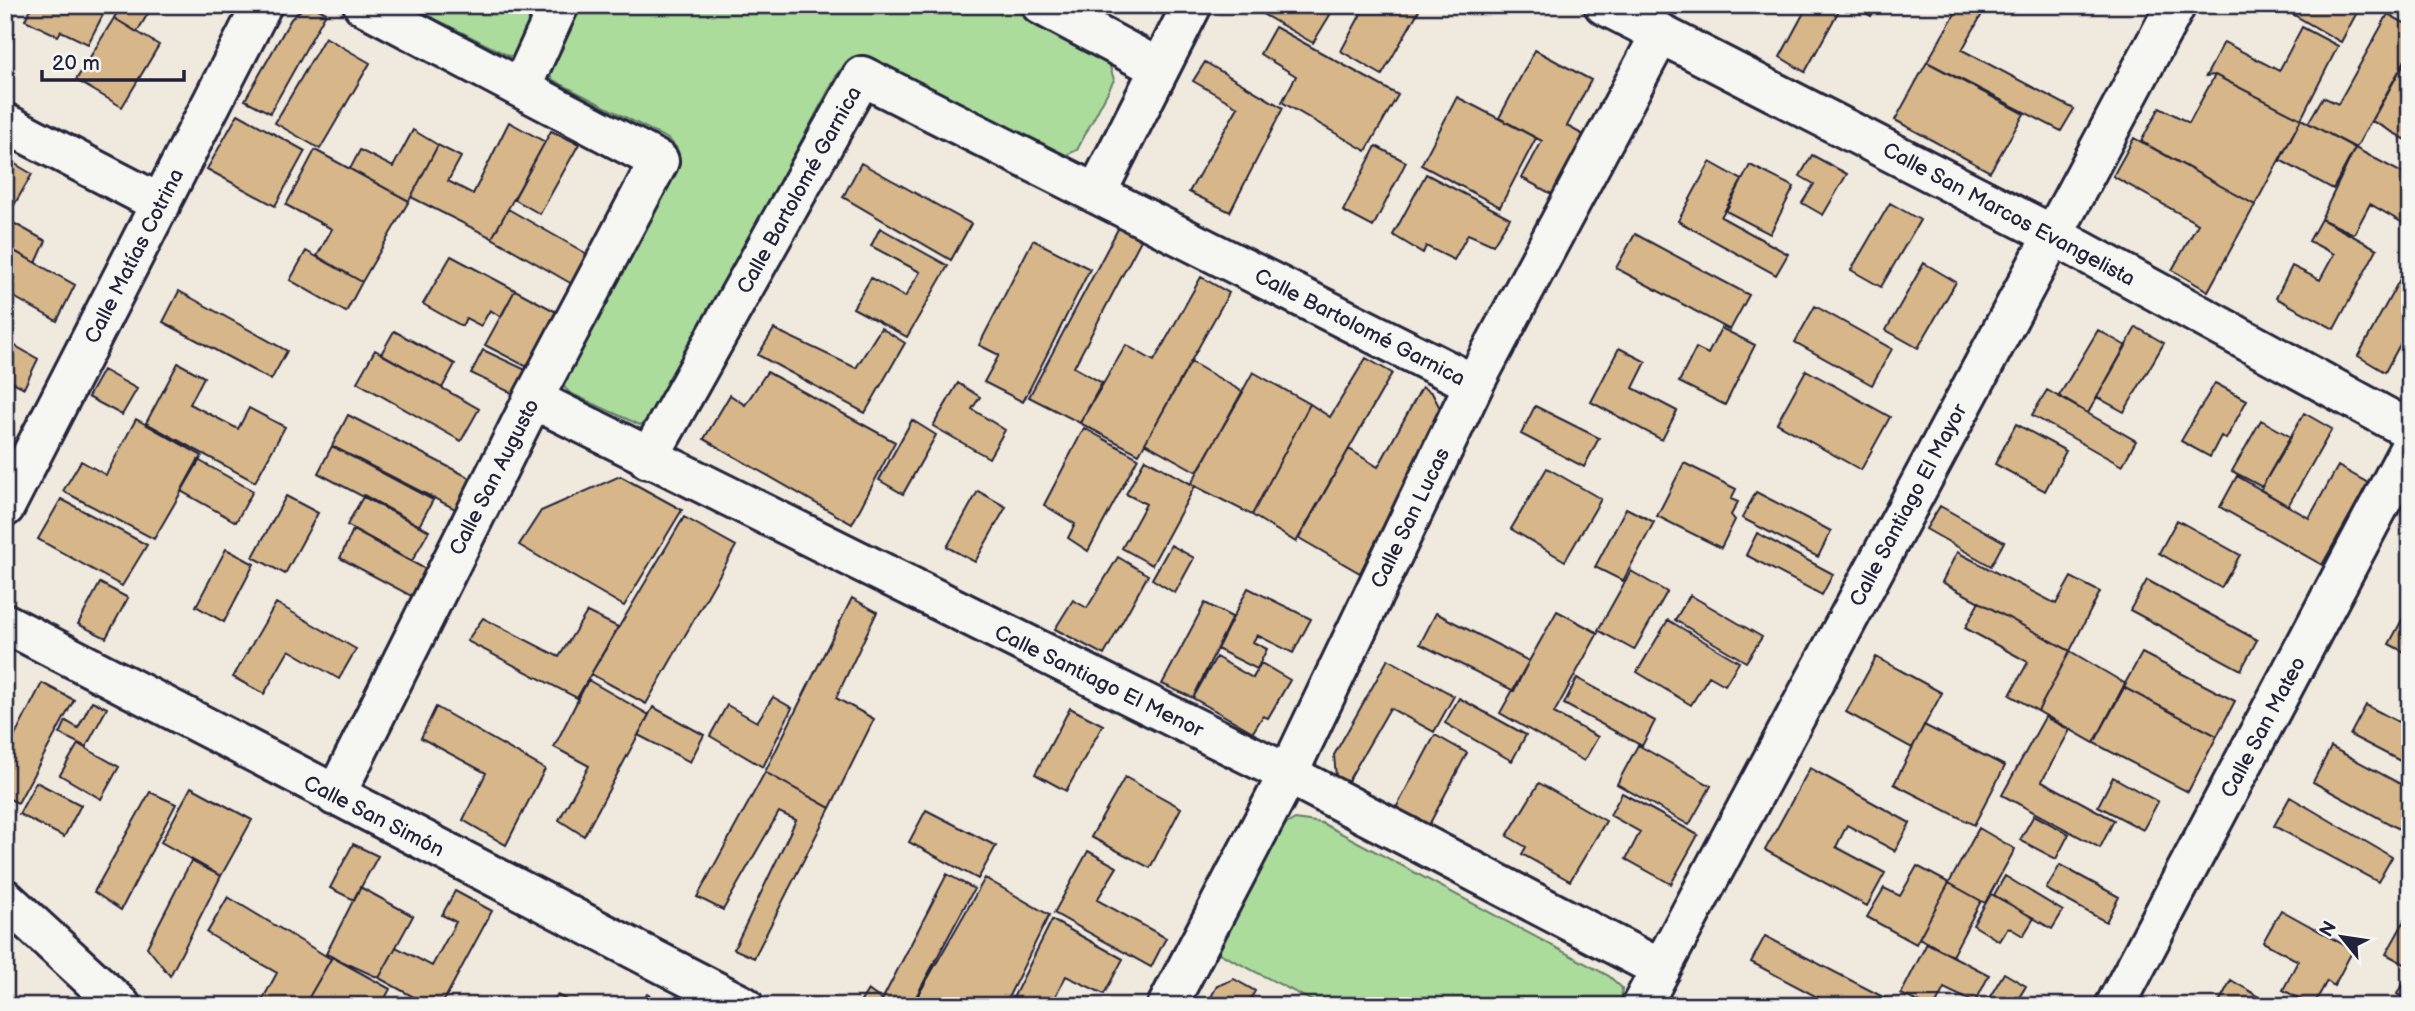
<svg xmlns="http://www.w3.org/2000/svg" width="2415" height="1011" font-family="'Balsamiq Sans',sans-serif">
	<rect width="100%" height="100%" fill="#f0e9dd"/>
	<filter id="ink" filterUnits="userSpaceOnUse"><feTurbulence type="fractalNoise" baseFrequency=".0143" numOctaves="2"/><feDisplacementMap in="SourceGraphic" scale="14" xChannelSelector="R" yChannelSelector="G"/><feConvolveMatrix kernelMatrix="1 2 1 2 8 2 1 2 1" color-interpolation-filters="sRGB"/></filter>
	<g filter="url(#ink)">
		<!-- green -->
		<path fill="#abdc9c" stroke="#667f6c" stroke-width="2" d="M407 5H545L516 55 509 56Z
			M579 5H1005L1102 55 1109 63 1114 80 1077 150 1062 157 859 59 839 71 653 416 640 425 570 393 563 386 562 376 679 165C680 152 678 147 668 139L553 80 549 74 551 62Z
			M1295 819 1322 823 1609 976 1622 988 1621 1006H1322L1215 951 1278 829Z"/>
		<!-- building -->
		<path fill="#d7b78a" stroke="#22223b" stroke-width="2" d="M32 5H108L88 44 61 31 58 36 25 20Z
			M121 5H153L137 32 114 18Z
			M1247 5H1336L1313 43Z
			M1356 5H1422L1382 75 1341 51 1363 10Z
			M1808 5H1842L1805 72 1780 57Z
			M1853 5H1877L1871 16Z
			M1960 5H1987L1962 50 2074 109 2061 131 1927 62Z
			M2277 5H2361L2341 42Z
			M315 7 326 13 270 113 245 100 291 19 302 9Z
			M2388 14 2410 26V51L2356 148 2308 123 2323 97 2338 104Z
			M114 18 159 45 122 107 76 80Z
			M1275 27 1398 95 1366 151 1282 102 1296 76 1260 54Z
			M2302 27 2338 46 2301 119 2215 75 2206 76 2224 42 2279 71Z
			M325 37 370 63 320 149 275 123Z
			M1535 50 1591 80 1567 126 1589 138 1557 197 1522 178 1542 141 1499 118Z
			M2410 52V142L2372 121Z
			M1205 62 1283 108 1230 212 1189 192 1238 107 1193 81Z
			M1927 62 2024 114 1990 172 1895 120Z
			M2215 75 2301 119 2255 205 2141 141 2160 107 2189 123Z
			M1457 97 1536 138 1500 207 1421 165Z
			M238 114 305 151 275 206 207 169Z
			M2301 119 2355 148 2333 189 2280 160Z
			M509 122 545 142 492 238 411 197 438 145 461 157 448 181 473 194Z
			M413 130 438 145 409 201 350 169 360 150 393 167Z
			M551 131 579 144 540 214 514 199Z
			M2134 138 2255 205 2208 291 2172 270 2198 224 2113 176Z
			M1376 146 1406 162 1373 227 1343 211Z
			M2355 148 2410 177V227L2370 204 2354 234 2321 219Z
			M315 150 409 201 362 282 317 256 332 229 286 205Z
			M1812 155 1847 174 1823 215 1802 203 1814 184 1800 176Z
			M5 158 32 174 6 219 46 241 36 263 5 246Z
			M1710 162 1742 180 1721 217 1788 254 1776 275 1678 221Z
			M861 163 971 224 951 260 843 197Z
			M1750 165 1794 187 1770 234 1726 211Z
			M1426 174 1510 218 1493 245 1468 234 1454 260 1426 246 1423 253 1393 235Z
			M1890 203 1920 220 1881 287 1851 270Z
			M508 209 589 255 572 284 492 238Z
			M2321 219 2377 249 2334 329 2276 298 2292 266 2320 280 2334 254 2309 241Z
			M1119 227 1141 240 1074 367 1102 383 1080 423 1029 397Z
			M880 228 948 266 907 337 853 308 871 278 905 297 920 272 871 246Z
			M1635 234 1749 295 1730 330 1616 268Z
			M1033 240 1090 269 1023 402 984 382 999 355 979 345Z
			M5 246 75 285 57 321 5 292Z
			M306 251 362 282 346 312 290 280Z
			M451 256 515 290 501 317 490 310 481 326 466 318 462 326 423 304Z
			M1924 263 1956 282 1918 348 1886 330Z
			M1201 277 1229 293 1139 454 1080 423 1126 345 1154 361Z
			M2401 277 2410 282V326L2385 372 2358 356Z
			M515 290 564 316 535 371 485 345Z
			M179 291 287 351 271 380 163 322Z
			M1815 306 1892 349 1872 385 1795 342Z
			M2136 327 2164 343 2124 412 2097 397Z
			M881 328 905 343 865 413 758 355 774 329 856 368Z
			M1721 328 1755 345 1725 405 1679 382 1696 348 1708 354Z
			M2098 330 2126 346 2088 413 2059 396Z
			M394 331 455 364 442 388 381 354Z
			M5 340 38 359 24 388 5 378Z
			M1619 348 1646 362 1633 388 1677 411 1662 440 1591 402Z
			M375 350 479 409 461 441 357 382Z
			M483 350 532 373 520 397 471 373Z
			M1366 358 1392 373 1296 542 1252 515 1310 404 1330 417Z
			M1191 362 1243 392 1197 472 1145 443Z
			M178 363 204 377 190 404 238 429 249 408 285 427 255 482 146 423Z
			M103 370 137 389 122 415 88 397Z
			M1806 370 1890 417 1861 470 1777 423Z
			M767 372 895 442 852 524 704 439 730 395 745 405Z
			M1253 372 1310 404 1252 515 1191 484Z
			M958 383 980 397 972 409 1005 430 989 458 933 426Z
			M2215 383 2247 400 2226 439 2221 436 2210 457 2181 441Z
			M1422 387 1432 393 1441 410 1360 573 1299 538 1349 449 1378 467Z
			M2047 390 2136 441 2122 466 2032 415Z
			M1535 406 1599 438 1584 467 1521 434Z
			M2304 413 2332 429 2288 506 2260 490Z
			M348 415 476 481 461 512 332 446Z
			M136 419 202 456 154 539 63 491 81 461 106 475Z
			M912 420 936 435 903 494 879 480Z
			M2261 420 2291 437 2262 487 2232 471Z
			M2016 424 2066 451 2045 491 1995 464Z
			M1084 428 1138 458 1088 551 1068 538 1075 524 1044 505Z
			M332 446 433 500 419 526 318 473Z
			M1145 459 1195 486 1152 565 1122 548 1146 504 1126 494Z
			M198 460 253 491 236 522 181 491Z
			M1684 463 1736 489 1731 499 1738 502 1731 515 1735 520 1721 548 1657 516Z
			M2338 466 2368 483 2322 565 2220 507 2237 476 2309 518Z
			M1547 468 1601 499 1565 561 1511 529Z
			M620 476 682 510 624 606 519 545 541 511Z
			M978 491 1006 507 975 562 947 547Z
			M1756 492 1831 531 1818 557 1742 518Z
			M364 495 429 531 412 561 347 525Z
			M286 496 318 513 285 574 253 557Z
			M61 499 147 545 122 586 38 539Z
			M1940 506 2004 542 1991 566 1926 529Z
			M1626 508 1654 522 1623 581 1595 567Z
			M684 517 736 546 646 704 591 674Z
			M2177 520 2240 555 2221 588 2159 553Z
			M353 530 429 571 415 598 340 558Z
			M1757 533 1833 574 1822 595 1746 555Z
			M1171 545 1194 558 1175 593 1152 579Z
			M226 549 254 564 224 622 196 606Z
			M1957 552 2056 604 2071 577 2100 592 2070 651 1942 582Z
			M1118 557 1148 575 1104 655 1055 629 1073 600 1087 608Z
			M1631 571 1667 592 1634 650 1598 630Z
			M2147 580 2257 640 2241 670 2130 610Z
			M100 583 128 598 106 638 78 624Z
			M1248 588 1311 619 1293 653 1257 635 1253 642 1267 649 1257 669 1217 649Z
			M1690 595 1762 637 1746 662 1675 620Z
			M852 598 877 612 836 698 874 719 830 808 765 772Z
			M1979 602 2070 651 2038 711 2010 695 2028 662 1965 628Z
			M276 603 356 649 339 679 289 650 264 694 233 677Z
			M1205 603 1232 617 1193 698 1162 684Z
			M1557 611 1598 633 1554 713 1598 737 1584 761 1500 713Z
			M587 612 618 627 577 698 467 641 483 618 559 657Z
			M1436 613 1529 661 1514 691 1420 644Z
			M2404 616 2410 619V655L2389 644Z
			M1668 620 1739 662 1725 685 1709 676 1691 705 1637 672Z
			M2070 651 2126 684 2094 743 2038 711Z
			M2142 653 2235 701 2217 736 2123 687Z
			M1216 657 1253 678 1261 663 1290 680 1268 718 1263 716 1253 732 1193 698Z
			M1876 657 1942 693 1912 748 1846 712Z
			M1388 659 1454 696 1434 732 1390 708 1347 783 1336 777 1334 755Z
			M1577 678 1655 721 1642 746 1564 704Z
			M588 680 649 715 584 836 559 820 589 766 554 747Z
			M42 683 74 700 18 803 5 797V755Z
			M2123 687 2217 736 2188 792 2094 743Z
			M773 697 792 708 763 767 710 736 727 705 757 722Z
			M1459 698 1526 735 1512 761 1445 723Z
			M92 701 107 708 86 747 60 734 66 721 78 728Z
			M2366 705 2410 728V766L2350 735Z
			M436 707 545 769 506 845 463 820 486 773 421 738Z
			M653 707 704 735 690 762 638 735Z
			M1070 708 1103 725 1066 791 1035 774Z
			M2045 717 2070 730 2042 781 2114 820 2100 848 2002 795Z
			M1924 725 2005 766 1974 825 1894 784Z
			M1435 735 1467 753 1429 825 1396 808Z
			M78 744 119 767 101 799 60 775Z
			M1638 745 1711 786 1689 825 1617 784Z
			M2331 747 2410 789V810L2399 829 2313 782Z
			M1810 768 1910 823 1895 851 1847 825 1836 847 1885 873 1867 906 1765 850Z
			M765 772 830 808 754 958 734 949 796 820 779 812 723 910 697 897Z
			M1125 777 1181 808 1150 868 1091 837Z
			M2113 777 2158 802 2143 830 2098 806Z
			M36 782 81 805 64 837 19 814Z
			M1539 783 1606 821 1570 881 1522 854 1526 847 1507 836Z
			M191 787 252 820 221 876 161 842Z
			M150 792 176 804 121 910 94 892Z
			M1622 793 1698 835 1671 884 1626 859 1640 832 1610 815Z
			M2290 797 2392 857 2378 882 2274 826Z
			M926 810 996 846 978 879 909 842Z
			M2034 815 2069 834 2056 859 2020 840Z
			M1979 828 2015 849 1985 903 1949 883Z
			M353 844 378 856 354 900 330 888Z
			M1088 851 1117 867 1097 900 1166 938 1151 967 1054 913Z
			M191 861 221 876 170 976 147 947Z
			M2060 865 2119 897 2106 922 2046 889Z
			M1917 866 1949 883 1916 944 1867 917 1884 888 1900 896Z
			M947 874 974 889 911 1006H858L868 990 882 1000Z
			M2005 876 2063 911 2052 929 1994 895Z
			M985 878 1049 915 1004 1006H912Z
			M1949 883 1981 901 1952 956 1919 938Z
			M360 887 413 916 379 978 326 954Z
			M455 891 492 911 441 1006H430L379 978 396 947 432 966 456 922 442 915Z
			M1991 894 2034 918 2023 936 2008 927 1999 941 1973 925Z
			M228 897 331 959 304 1006H259L277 973 207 933Z
			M2281 910 2353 950 2334 986 2327 981 2313 1006 2283 990 2298 961 2263 942Z
			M2410 911V967L2386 954Z
			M1052 920 1123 959 1104 994 1066 976 1050 1006H1009Z
			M1765 936 1887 999 1884 1006H1834L1751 962Z
			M1927 943 1989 975 1975 1003 1944 988 1935 1006H1926L1901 994Z
			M332 957 390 989 381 1006H304Z
			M2410 969V1001L2397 994Z
			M2004 973 2026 986 2014 1006H1997L1988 1000Z
			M1234 979 1255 991 1247 1006H1206L1217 986Z
			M2231 980 2275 1006H2217Z
			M647 994 668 1006H640Z
			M557 995 578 1006H551Z"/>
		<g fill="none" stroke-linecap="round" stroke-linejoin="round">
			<defs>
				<path id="street" d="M1041 5 1159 68
					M1604 5 2053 235 2410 430
					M521 88 559 5
					M5 123 161 204
					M1096 194 1192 5
					M533 399 1288 774 1661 969
					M648 459 862 76 1474 384
					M5 507 262 5
					M5 623 744 1006
					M335 796 533 399 659 161 363 5
					M5 899 121 1006
					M1167 1006 1288 774 1474 384 1661 33
					M1641 1006 2176 5
					M2115 1006 2410 447"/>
			</defs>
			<!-- street casing -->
			<use href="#street" stroke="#22223b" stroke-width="44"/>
			<!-- street -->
			<use href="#street" stroke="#f6f6f2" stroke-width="38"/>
		</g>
	</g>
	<g text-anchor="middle" stroke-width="5" stroke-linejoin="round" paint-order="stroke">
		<!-- street labels -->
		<g font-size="21" fill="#22223b" stroke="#f6f6f2">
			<text transform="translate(799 190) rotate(-61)" y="7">Calle Bartolomé Garnica</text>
			<text transform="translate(2009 214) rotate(28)" y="7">Calle San Marcos Evangelista</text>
			<text transform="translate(134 256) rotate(-63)" y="7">Calle Matías Cotrina</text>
			<text transform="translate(1360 327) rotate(27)" y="7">Calle Bartolomé Garnica</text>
			<text transform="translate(494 477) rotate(-63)" y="7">Calle San Augusto</text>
			<text transform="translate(1908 505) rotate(-62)" y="7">Calle Santiago El Mayor</text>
			<text transform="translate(1410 518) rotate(-64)" y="7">Calle San Lucas</text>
			<text transform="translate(1099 681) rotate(26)" y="7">Calle Santiago El Menor</text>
			<text transform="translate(2263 727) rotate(-62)" y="7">Calle San Mateo</text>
			<text transform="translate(374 816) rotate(27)" y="7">Calle San Simón</text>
		</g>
	</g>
	<!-- margin -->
	<rect width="2415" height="1011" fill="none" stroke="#f6f6f2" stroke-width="28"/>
	<rect x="14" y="14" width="2387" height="983" fill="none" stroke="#22223b" stroke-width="2.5" filter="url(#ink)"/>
	<!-- north arrow -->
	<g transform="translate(2342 937) rotate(300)" stroke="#f6f6f2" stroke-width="5" paint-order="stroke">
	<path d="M0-5L12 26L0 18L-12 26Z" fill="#22223b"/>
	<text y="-10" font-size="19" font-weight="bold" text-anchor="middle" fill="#22223b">N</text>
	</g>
	<!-- scale -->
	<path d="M42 70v10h142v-10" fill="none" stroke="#22223b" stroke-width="3.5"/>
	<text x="52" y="70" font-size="21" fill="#22223b" stroke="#f6f6f2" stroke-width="5" paint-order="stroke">20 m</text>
</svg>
